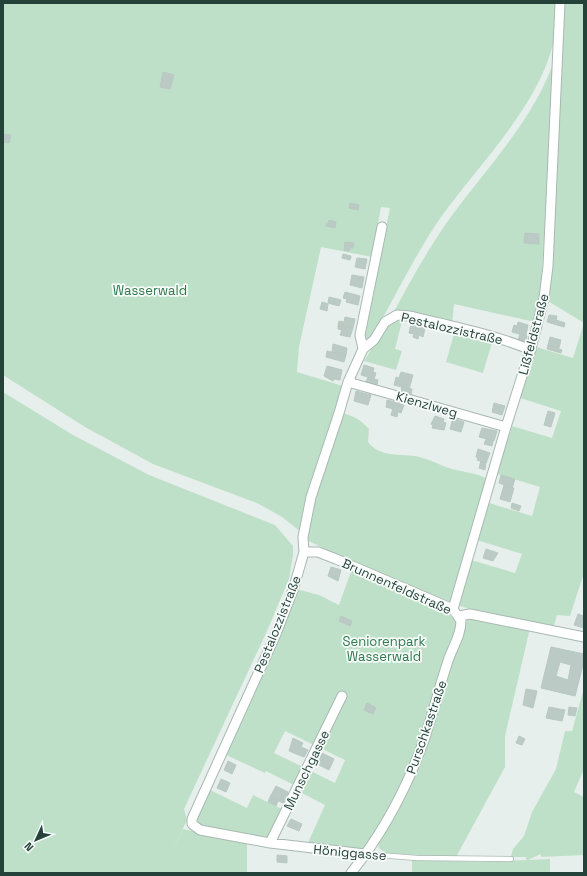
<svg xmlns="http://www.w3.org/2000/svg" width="587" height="876" font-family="'Space Grotesk',sans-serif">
	<rect width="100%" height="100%" fill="#e6efeb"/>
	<!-- green -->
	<path fill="#bfe0c8" d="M3 3H555C555 17 556 35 552 48 535 109 478 166 441 217 414 256 395 298 371 338L365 341 364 332 390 208 381 207 372 257 321 247 299 347 297 372 343 386 301 532 282 517 259 504 153 464 85 427 3 375Z
		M563 3H584V573L570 616 557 615 554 626 486 615 458 605 471 560 515 573 522 554 477 540 489 503 532 516 540 487 497 474 512 426 552 438 561 411 520 398 536 347 573 358 584 323 548 301Z
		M556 55 540 301 535 322 454 304 452 324 392 315C410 282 428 249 450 218 488 166 536 118 556 55Z
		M403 317 395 349 402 351 396 370 364 361 388 323Z
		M455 330 493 339 483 373 446 362Z
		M3 392 73 435 149 475 275 525 293 546V555L289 579 267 631 184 809 187 820 170 856 183 829 247 843V873H3Z
		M342 413C354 416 361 420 369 429L368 442C382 460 405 452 423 458 433 461 442 466 452 469 464 472 476 473 488 479L451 602 356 564 305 539 313 501Z
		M352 569 434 605 455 619 459 628 412 762 386 817 366 848 362 849 307 845 325 805 298 791 309 770 335 783 345 760 285 731 274 753 305 768 296 786 266 771 265 773 224 754 296 589 319 595 339 605Z
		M471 617 530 628 505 736V767L456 857 385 853 379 848 378 843 402 797 449 663 461 641 467 620Z
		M584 688V769L574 792 584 797V855L541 857V854L528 860 550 859V873H412V860L481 862 526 860V857H511L513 849 524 836 532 812 556 769 565 731H572Z
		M208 789 247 808 253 795 284 810 270 840 201 827 195 820Z"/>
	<!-- building -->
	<path fill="#bbcac4" stroke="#b8c9c2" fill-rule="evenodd" d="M163 72 174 75 170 89 160 87Z
		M3 134 11 135 9 143 3 142Z
		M350 203 359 205 358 210 349 208Z
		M329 220 336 222 335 228 326 226V224H328Z
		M525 233 539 234V244L524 243Z
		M345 242 354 243 353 248H350L349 251 344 250Z
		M343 254 351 256 350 260 342 258Z
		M357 258 367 259 365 269 355 267Z
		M352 275 364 277 362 288 350 285Z
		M345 292 360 296 358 305 346 302 347 299 343 298Z
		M329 297 341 300 339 306 328 303Z
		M322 302 328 304 327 311 320 309Z
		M549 315 557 316 556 320 565 323 564 327 547 322Z
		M345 317 355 319 353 328 338 325 339 321 344 322Z
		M518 322 528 325 526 336 512 332 514 325 517 326Z
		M411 324 425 328 423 337 419 335 418 339 413 337 414 334 409 333Z
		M338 325 353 328 350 337 340 335 342 330 338 329Z
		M520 334 527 336 526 342 518 340Z
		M550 337 561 340 559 348 548 345Z
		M333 344 347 348 346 355 332 352Z
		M548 345 562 350 561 353 547 349Z
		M327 351 346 355 344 362 326 357Z
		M364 365 374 368 371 378 361 375Z
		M327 366 342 370 340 380 334 379 333 381 324 376Z
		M373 372 376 373 374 379 378 380 377 385 366 382 368 377 371 378Z
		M401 372 413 375 409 389 394 385 396 377 399 378Z
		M402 387 412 389 411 395 401 392Z
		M356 391 371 395 368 405 354 401Z
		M387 400 395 402 393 409 386 407Z
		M395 402 404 405 401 413 398 412 397 417 391 415Z
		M494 403 505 406 502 415 492 412Z
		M548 411 555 413 551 427 544 425Z
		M435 416 444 419 443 422 446 423 444 430 432 428 433 425 431 424Z
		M453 418 464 422 461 432 450 429Z
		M482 428 497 431 494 441 479 437Z
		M486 439 493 441 492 446 484 444Z
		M478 449 490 453 486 463 477 460 478 458 476 457Z
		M486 460 485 470 479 468 481 461 486 463Z
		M501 475 515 479 512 488 499 483Z
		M504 485 514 488 510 502 500 499Z
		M512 503 521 506 519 511 511 508Z
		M486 549 498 553 493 561 483 558Z
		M331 567 341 570 338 581 328 576Z
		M578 614 584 616V628L574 625Z
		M341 616 352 621 350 626 339 621Z
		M551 647 584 654V661L575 696 541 688ZM560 662 571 665 568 680 556 676Z
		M526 689 537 691 533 708 523 705Z
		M367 703 376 708 373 714 364 710Z
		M549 707 565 710 562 721 546 718Z
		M569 707 577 708 575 716 568 715Z
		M519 736 525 739 522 745 516 743Z
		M293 738 303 743 301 747 308 750 304 757 289 751Z
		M322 753 334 759 329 770 317 764Z
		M228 761 236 765 232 774 224 770Z
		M221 779 230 783 226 792 217 788Z
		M276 786 288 792 283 803 270 797Z
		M270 797 278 801 276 806 268 802Z
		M291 819 302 824 299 831 287 826Z
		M277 855 287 856V863L277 862Z"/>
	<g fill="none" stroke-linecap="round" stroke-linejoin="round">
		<defs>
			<path id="service" d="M365 854 417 858 511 859"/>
			<path id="minor" d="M363 349 360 335 382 227
				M348 382 506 427
				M304 552H318L336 559 453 609 461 621C461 637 451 649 447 664 439 688 433 713 425 737 408 786 383 833 351 873
				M453 609 506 427 533 341 544 298 548 266 560 3
				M459 616 470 614 584 637
				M270 843 342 696
				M365 854 270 843 200 830 192 824V819L276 634 293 590 304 552 303 537 311 497 339 413 348 382 363 349 374 340 385 322 397 315 410 316C451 326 493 334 531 350"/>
		</defs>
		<!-- service casing -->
		<use href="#service" stroke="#a8b8b2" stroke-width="6"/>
		<!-- minor casing -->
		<use href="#minor" stroke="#a8b8b2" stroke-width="11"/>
		<!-- service -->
		<use href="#service" stroke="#fff" stroke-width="4.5"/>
		<!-- minor -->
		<use href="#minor" stroke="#fff" stroke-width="9"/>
	</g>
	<g text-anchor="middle" stroke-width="3.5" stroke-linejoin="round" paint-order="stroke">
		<!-- park labels -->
		<g font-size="13" fill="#2d7a4b" stroke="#f7fbf9">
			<text x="150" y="295">Wasserwald</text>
			<text x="384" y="646">Seniorenpark<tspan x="384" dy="15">Wasserwald</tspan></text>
		</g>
		<!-- street labels -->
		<g font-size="13" fill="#24423a" stroke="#f7fbf9">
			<text transform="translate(452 328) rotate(13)" y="5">Pestalozzistraße</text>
			<text transform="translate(533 334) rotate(-75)" y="5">Lißfeldstraße</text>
			<text transform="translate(427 404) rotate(16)" y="5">Kienzlweg</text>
			<text transform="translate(397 586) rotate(24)" y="5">Brunnenfeldstraße</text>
			<text transform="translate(277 624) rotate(-68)" y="5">Pestalozzistraße</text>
			<text transform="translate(426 727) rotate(-71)" y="5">Purschkastraße</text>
			<text transform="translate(306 770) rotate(-64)" y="5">Munschgasse</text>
			<text transform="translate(350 852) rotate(5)" y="5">Höniggasse</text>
		</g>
	</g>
	<!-- border -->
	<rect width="587" height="876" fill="none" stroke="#24423a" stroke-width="8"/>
	<!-- north arrow -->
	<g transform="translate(36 840) rotate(226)" stroke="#f7fbf9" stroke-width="3" paint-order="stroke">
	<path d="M0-3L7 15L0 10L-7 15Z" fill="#24423a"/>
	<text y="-6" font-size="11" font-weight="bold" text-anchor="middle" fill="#24423a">N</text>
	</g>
</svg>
